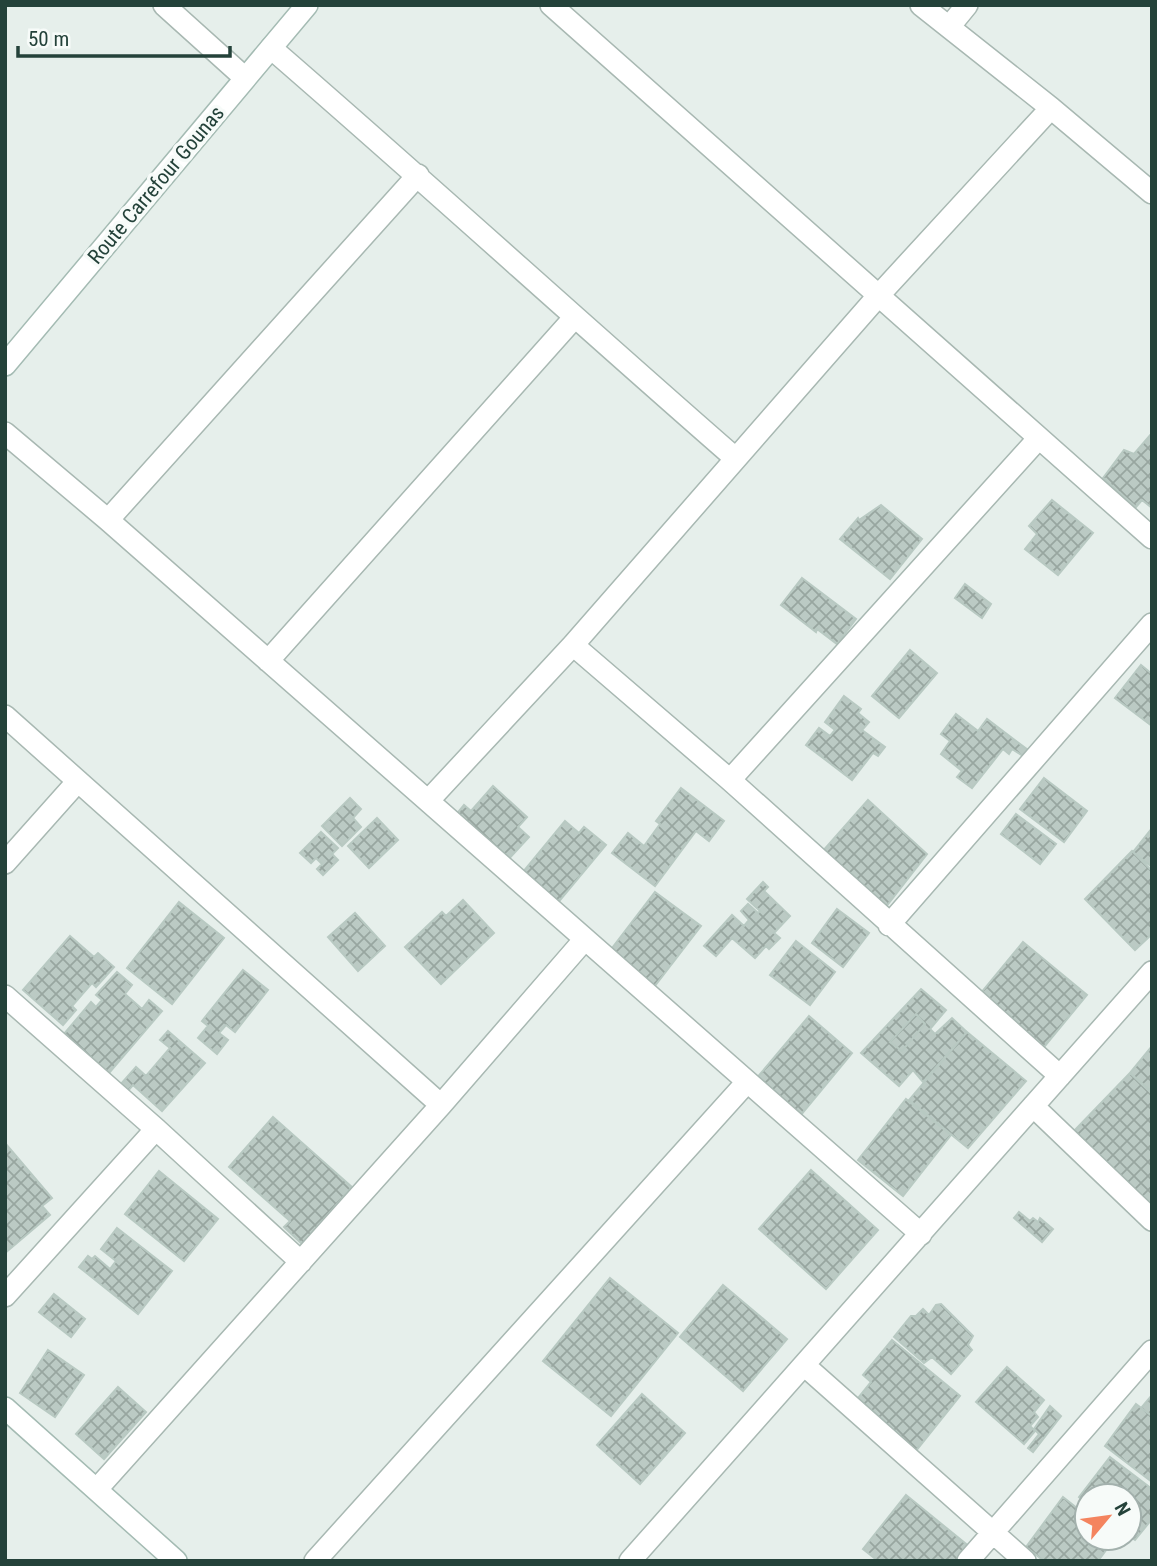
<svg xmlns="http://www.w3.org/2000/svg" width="1157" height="1566" font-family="'Roboto Condensed',sans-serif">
	<defs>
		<pattern id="building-cross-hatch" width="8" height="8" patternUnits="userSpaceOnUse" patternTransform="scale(1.75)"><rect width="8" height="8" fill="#bbcac4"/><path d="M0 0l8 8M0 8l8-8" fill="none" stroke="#98a6a0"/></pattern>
	</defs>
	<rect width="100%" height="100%" fill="#e6efeb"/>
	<!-- building -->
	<path fill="url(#building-cross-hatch)" stroke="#b8c9c2" stroke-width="2" fill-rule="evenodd" d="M1152 433V508L1142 500 1136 507 1103 478 1124 450 1134 454Z
		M1052 500 1093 533 1058 575 1025 549 1037 534 1029 526Z
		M881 505 922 539 890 579 840 539 858 518 859 520Z
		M802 578 856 619 837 644 817 629 816 632 781 605Z
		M965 584 991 604 982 618 955 598Z
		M910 650 937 673 899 718 872 696Z
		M1141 665 1152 674V726L1115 698Z
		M844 696 861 709 858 713 869 722 862 730 885 747 878 756 873 753 852 780 806 745 819 728 830 736 835 730 825 722Z
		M956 714 978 731 987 719 1028 750 1023 756 1012 749 1009 754 1003 749 972 788 957 777 962 771 941 754 950 741 941 734Z
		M1044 778 1087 811 1064 842 1020 809Z
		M493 786 527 817 518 827 529 837 506 862 455 816 464 805 471 811Z
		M681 788 724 821 709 841 696 831 655 886 612 853 628 833 644 846 660 824 656 821Z
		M350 798 361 809 353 818 361 827 342 846 322 826Z
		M868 800 927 854 885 908 822 852Z
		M1016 814 1056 844 1040 864 1001 834Z
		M377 818 398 840 369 868 348 846Z
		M565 821 579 833 584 827 606 845 556 905 523 872Z
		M1152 828V867L1133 852Z
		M321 832 338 848 332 854 338 860 323 875 317 869 322 864 316 858 311 863 300 853Z
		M1132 851 1152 871V934L1135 950 1085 899Z
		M763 882 768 887 764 891 790 916 774 933 780 938 769 949 766 946 755 958 732 938 716 956 704 946 732 915 744 926 749 920 741 911 748 904 758 913 760 911 747 899Z
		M655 892 701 926 654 987 609 952Z
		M463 900 494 933 441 984 405 947 442 912 446 916Z
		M179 902 224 938 172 1004 127 968Z
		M837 909 869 933 843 967 812 943Z
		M355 913 385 946 358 971 328 937Z
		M70 936 94 957 98 953 114 967 96 987 92 983 72 1006 76 1010 63 1025 23 990Z
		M796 941 835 972 810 1005 770 975Z
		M1023 942 1087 995 1044 1047 980 994Z
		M243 970 268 990 235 1032 226 1025 219 1033 228 1040 217 1054 198 1038 208 1026 202 1021Z
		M117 972 132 985 125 994 142 1009 149 1000 162 1011 109 1073 64 1034 91 1002 96 1007 102 1000 96 995Z
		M921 989 946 1010 930 1029 935 1034 952 1018 967 1032 923 1082 913 1070 899 1086 861 1053ZM916 1014 925 1024 902 1051 890 1042Z
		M916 1014 925 1024 902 1051 890 1042Z
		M809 1016 852 1053 800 1116 756 1079Z
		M168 1031 205 1063 162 1111 133 1085 127 1092 119 1086 136 1067 146 1076 170 1048 160 1040Z
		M967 1032 1026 1081 968 1148 909 1100Z
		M1152 1046V1092L1130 1073Z
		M1130 1073 1152 1094V1199L1147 1204 1073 1132Z
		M906 1099 951 1135 903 1196 858 1160Z
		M273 1117 352 1187 302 1244 284 1227 290 1221 229 1167Z
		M5 1143 52 1198 42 1206 50 1215 5 1253Z
		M811 1170 878 1230 826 1289 759 1229Z
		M159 1171 218 1219 184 1261 125 1214Z
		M1019 1212 1030 1221 1033 1218 1038 1222 1040 1218 1053 1229 1042 1242 1014 1218Z
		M117 1228 172 1271 138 1314 79 1267 88 1256 92 1259 95 1256 110 1269 116 1261 101 1249Z
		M610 1278 678 1333 611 1416 543 1361Z
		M723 1285 787 1339 743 1391 680 1337Z
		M54 1294 85 1319 71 1337 39 1312Z
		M941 1304 973 1336 968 1345 972 1350 951 1374 932 1357 924 1363 894 1337 911 1316H916L923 1309 929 1315 936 1305Z
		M892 1340 960 1396 915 1452 854 1403 871 1382 863 1375Z
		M48 1350 84 1375 55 1417 20 1393Z
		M1007 1367 1044 1400 1034 1412 1038 1417 1030 1426 1035 1431 1024 1444 976 1402Z
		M118 1387 146 1412 104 1459 76 1434Z
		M642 1394 685 1433 640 1484 597 1445Z
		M1152 1395V1416L1141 1408Z
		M1136 1404 1152 1416V1482L1105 1446Z
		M1050 1406 1061 1416 1033 1452 1028 1448 1039 1434 1034 1429Z
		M1110 1457 1152 1489V1519L1135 1540 1129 1536V1496H1087V1504L1079 1497Z
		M906 1495 971 1548 961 1561H878L863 1549Z
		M1063 1497 1087 1516V1538H1115L1098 1561H1044L1026 1547Z"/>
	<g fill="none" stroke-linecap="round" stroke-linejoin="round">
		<defs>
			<path id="street" d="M164 5 245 78
				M551 5 1152 538
				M921 5 1051 108 1152 193
				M949 27 967 5
				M271 48C427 183 579 322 735 458
				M5 433 108 520 921 1234
				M108 520 418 175
				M573 645 730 780 1060 1076
				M268 661 574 318
				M5 716 441 1105
				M730 780 1038 439
				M428 801 573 645 879 295 1051 108
				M5 863 78 781
				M889 925 1152 624
				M5 996 156 1129 301 1262
				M1033 1106 1152 1220
				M5 1296 156 1129
				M804 1365 1025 1561
				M97 1489 441 1105 585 939
				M315 1561 747 1082
				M630 1561 1152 972
				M968 1561 1152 1351"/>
			<path id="secondary" d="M5 365 307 5
				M5 1408 176 1561"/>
		</defs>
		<!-- street casing -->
		<use href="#street" stroke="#a8b8b2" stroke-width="24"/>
		<!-- secondary casing -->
		<use href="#secondary" stroke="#a4bbb3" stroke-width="24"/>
		<!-- street -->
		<use href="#street" stroke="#fff" stroke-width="21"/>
		<!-- secondary -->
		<use href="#secondary" stroke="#fff" stroke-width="21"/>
	</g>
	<g text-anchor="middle" stroke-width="7" stroke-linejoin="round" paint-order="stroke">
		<!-- street labels -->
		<g font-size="21" fill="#24423a" stroke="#f7fbf9">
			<text transform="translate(156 185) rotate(-50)" y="7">Route Carrefour Gounas</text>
		</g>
	</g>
	<!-- border -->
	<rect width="1157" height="1566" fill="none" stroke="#24423a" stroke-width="14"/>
	<!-- north arrow -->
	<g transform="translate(1108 1517) rotate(61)"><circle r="33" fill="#f7fbf9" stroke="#a3b1ad" stroke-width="2"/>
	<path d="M0-5L12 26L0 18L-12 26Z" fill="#f4845f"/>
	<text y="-10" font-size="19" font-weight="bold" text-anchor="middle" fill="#24423a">N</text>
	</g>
	<!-- scale -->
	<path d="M18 46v10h212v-10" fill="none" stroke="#24423a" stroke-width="3.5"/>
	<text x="28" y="46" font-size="21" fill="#24423a" stroke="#f7fbf9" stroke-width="5" paint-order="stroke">50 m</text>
</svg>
